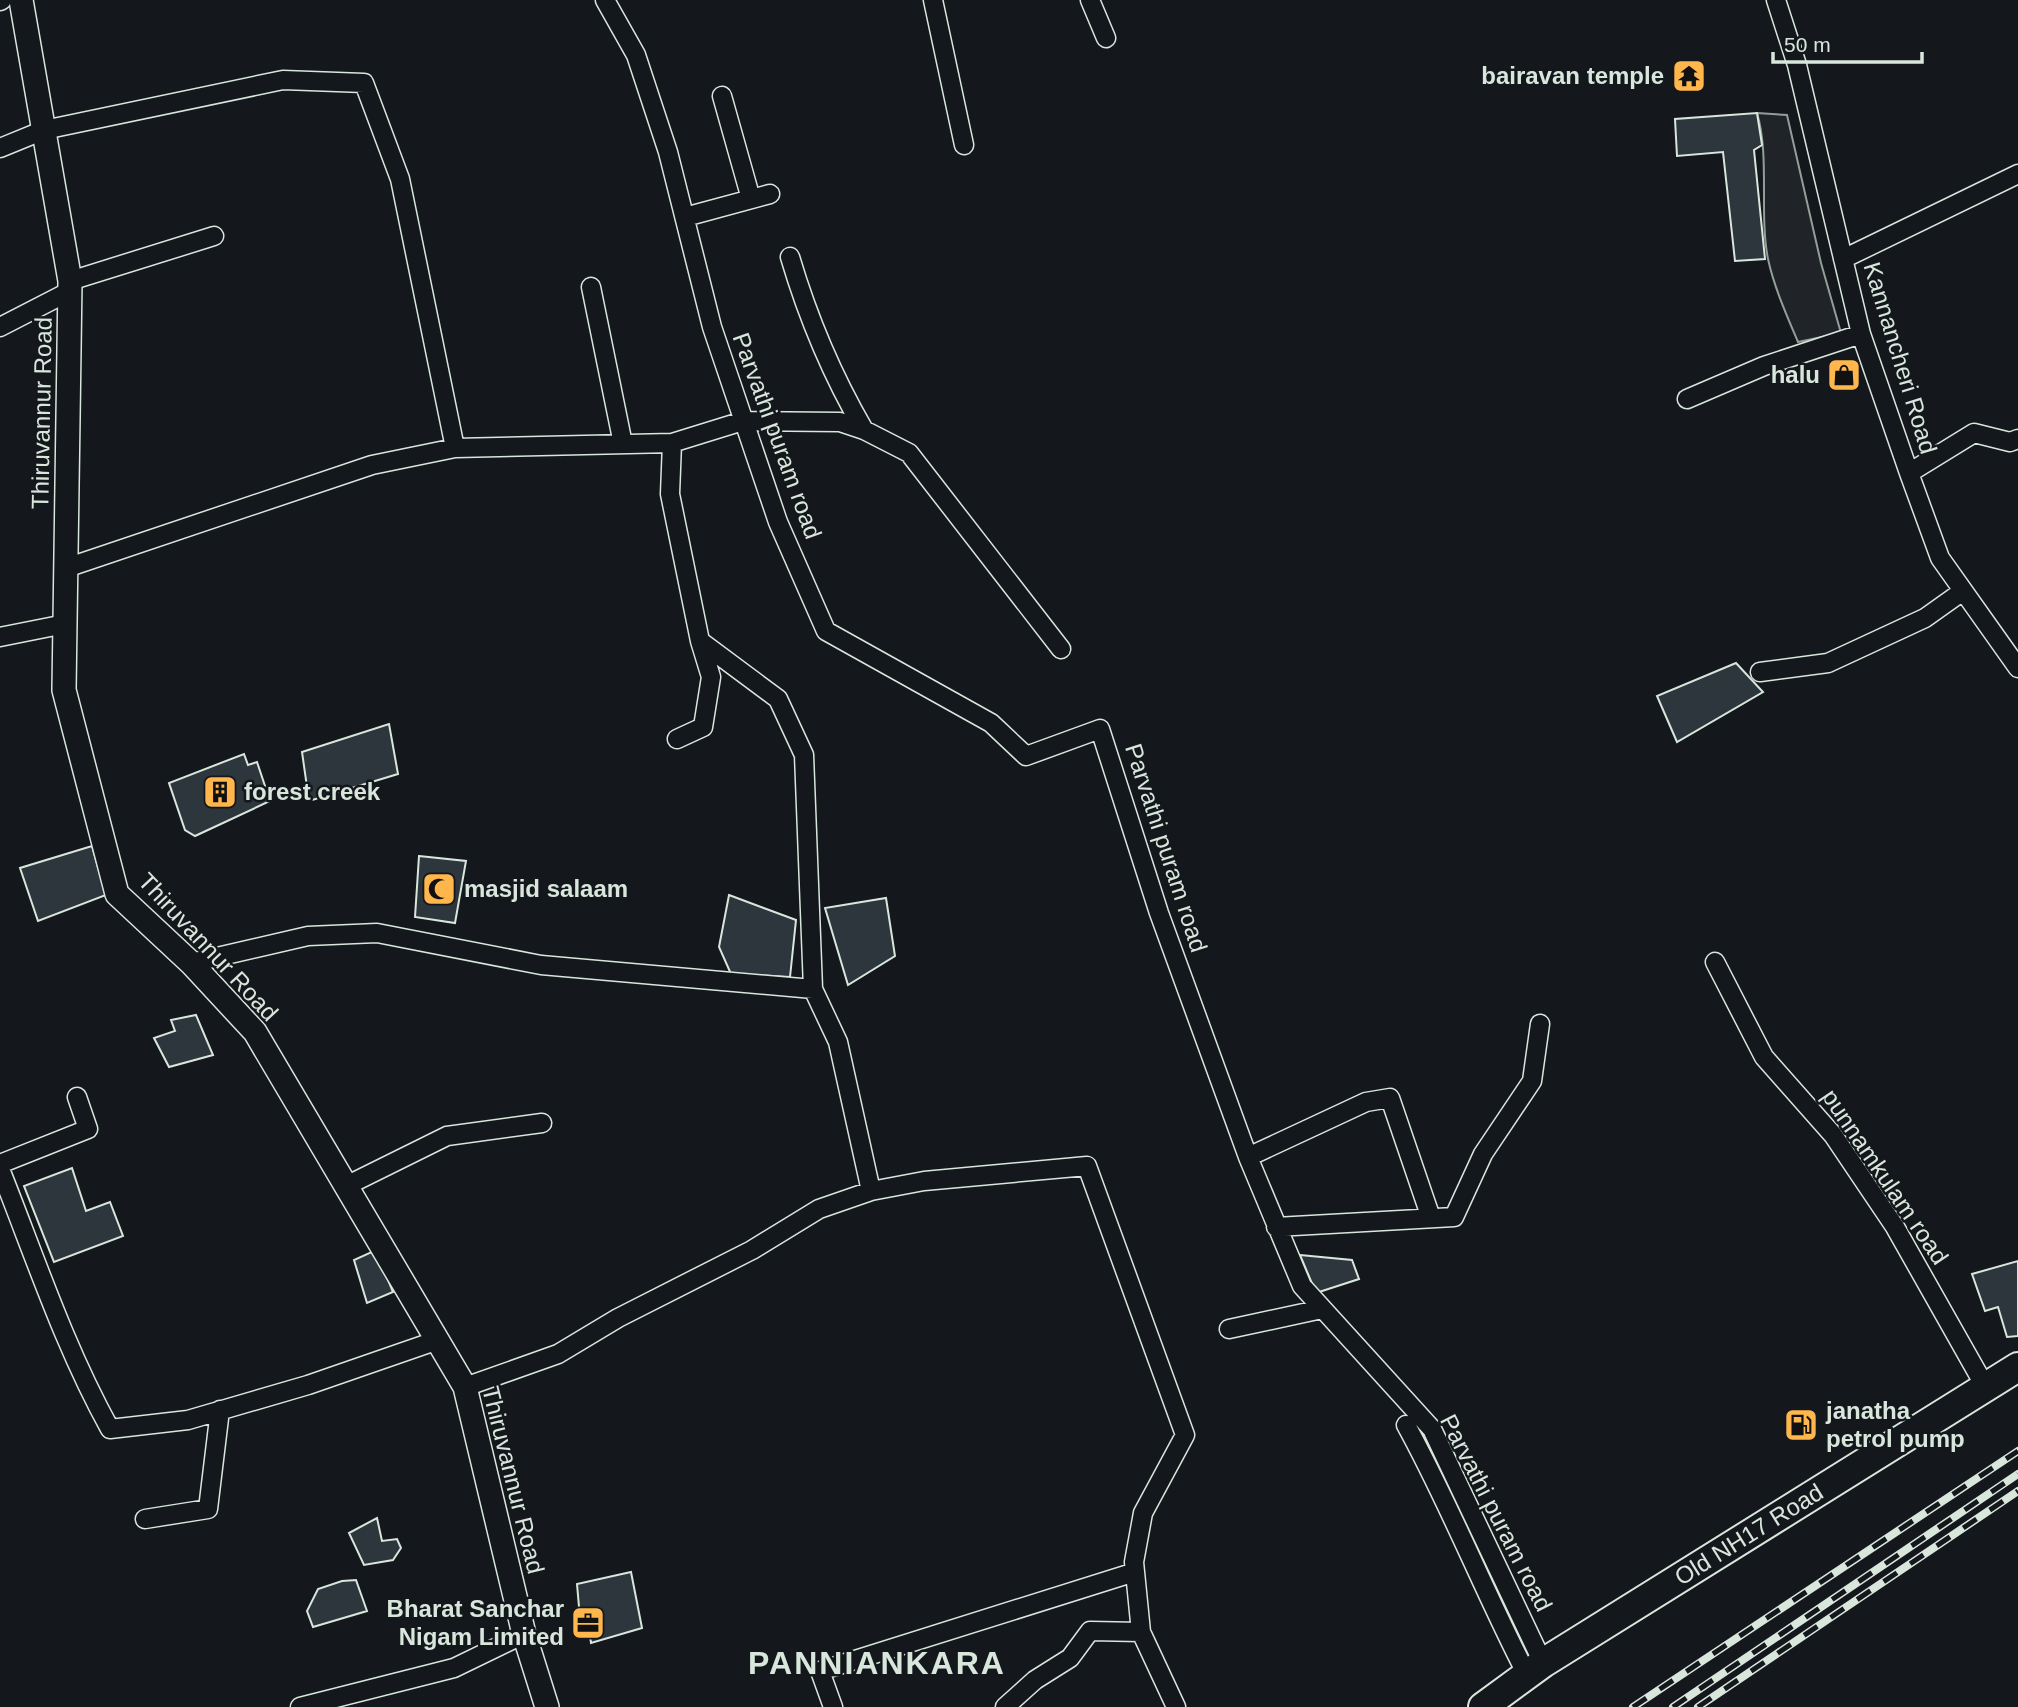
<svg xmlns="http://www.w3.org/2000/svg" width="2018" height="1707" font-family="Helvetica,sans-serif">
	<rect width="100%" height="100%" fill="#14181c"/>
	<!-- green -->
	<path fill="#202428" stroke="#939e99" stroke-width="2" d="M1757 113 1787 115 1821 263 1841 333 1798 342C1787 316 1774 287 1768 259 1759 214 1770 156 1757 113Z"/>
	<!-- building -->
	<path fill="#2c363c" stroke="#d8e6dc" stroke-width="2" d="M1757 113 1762 145 1754 150 1765 259 1735 261 1723 152 1677 156 1675 119Z
		M1736 663 1763 692 1677 742 1657 696Z
		M389 724 398 774 309 801 302 752Z
		M244 754 248 765 257 762 270 801 195 836 185 830 169 783Z
		M92 846 106 895 38 921 20 868Z
		M419 856 466 861 455 923 415 917Z
		M729 895 796 920 790 977 731 974 719 947Z
		M886 898 895 956 848 985 825 908Z
		M196 1015 213 1055 169 1067 154 1038 175 1031 171 1020Z
		M72 1168 86 1211 110 1202 123 1236 54 1262 24 1186Z
		M376 1250 393 1292 367 1303 354 1260Z
		M1300 1255 1352 1260 1359 1279 1316 1293Z
		M2018 1261V1336L2007 1337 1998 1307 1985 1311 1972 1274Z
		M377 1518 382 1541 397 1539 401 1548 393 1560 364 1565 349 1533Z
		M631 1572 642 1628 591 1643 588 1623 579 1607 577 1584Z
		M356 1580 367 1611 313 1627 307 1611 318 1589 342 1581Z"/>
	<g fill="none" stroke-linecap="round" stroke-linejoin="round">
		<defs>
			<path id="minor" d="M605 0 636 55 668 152 712 327 778 522 826 631 991 723 1026 756 1100 729 1159 913 1248 1157 1302 1286 1432 1429 1543 1663
				M933 0 964 145
				M1090 0 1106 38
				M1776 0 1797 65 1861 334 1909 473 1940 558 2018 668
				M0 1 2 0
				M722 96 751 199
				M0 148 44 130 283 80 364 83 400 179 455 448
				M685 217 770 194
				M790 257C808 318 832 375 864 430
				M1843 259 2018 174
				M70 281 214 236
				M591 287 623 444
				M0 327 70 291
				M1687 399 1764 366 1861 334
				M1909 473 1974 433 2010 442 2018 439
				M66 568 372 465 455 448 672 443
				M0 637 65 624
				M1760 672 1828 663 1925 618 1963 591
				M677 739 703 727 711 677 700 641
				M1715 962 1764 1057 1833 1135 1895 1227 1986 1388
				M191 963 308 936 377 933 541 965 813 989
				M1248 1157 1366 1102 1390 1098 1431 1218
				M0 1164 88 1129 77 1097
				M0 1169C35 1257 64 1346 110 1429L188 1420 308 1385 438 1340
				M348 1185 447 1136 542 1123
				M871 1191 838 1042 813 989 804 755 778 699 700 641 670 494 672 443 743 421 840 422 864 430 909 453 1061 649
				M1276 1227 1454 1217 1483 1154 1532 1081 1540 1024
				M1229 1329 1322 1309
				M465 1387 558 1354 618 1318 752 1250 819 1209 871 1191 924 1181 1087 1166 1185 1435 1143 1513 1134 1562 1141 1632 1176 1707
				M1406 1425C1451 1507 1484 1592 1527 1675
				M145 1519 208 1509 220 1410
				M300 1707 454 1668 524 1634
				M833 1707 820 1671 1135 1572
				M1005 1707 1035 1680 1070 1658 1090 1631 1141 1632"/>
			<path id="tertiary" d="M21 0 70 281 64 690 117 894 191 963 255 1032 465 1387 524 1634 547 1707"/>
			<g id="primary">
				<path id="s1" d="M1483 1707 1543 1663 2018 1367"/>
			</g>
		</defs>
		<!-- minor casing -->
		<use href="#minor" stroke="#d8e6dc" stroke-width="21"/>
		<!-- tertiary casing -->
		<use href="#tertiary" stroke="#d8e6dc" stroke-width="26"/>
		<!-- primary casing -->
		<use href="#primary" stroke="#d8e6dc" stroke-width="32"/>
		<!-- minor -->
		<use href="#minor" stroke="#14181c" stroke-width="18"/>
		<!-- tertiary -->
		<use href="#tertiary" stroke="#14181c" stroke-width="23"/>
		<!-- primary -->
		<use href="#primary" stroke="#14181c" stroke-width="28"/>
		<defs>
			<path id="rail" d="M1633 1707 2018 1451
				M1673 1707 2018 1474
				M1698 1707 2018 1491"/>
		</defs>
		<!-- rail casing -->
		<use href="#rail" stroke="#d8e6dc" stroke-width="8"/>
		<!-- rail -->
		<use href="#rail" stroke="#14181c" stroke-width="5" stroke-dasharray="16" stroke-linecap="butt"/>
	</g>
	<!-- icons -->
	<defs>
		<symbol id="temple-square" viewBox="-11 -11 22 22"><rect x="-9" y="-9" width="18" height="18" rx="4" fill="#ffb74d" stroke="#14181c"/><path d="M0-6L5-2H3V0L6.5 2.5H4V6H1.5V3h-3V6H-4V2.5H-6.5L-3 0V-2H-5Z" fill="#111"/></symbol>
		<symbol id="shop-square" viewBox="-11 -11 22 22"><rect x="-9" y="-9" width="18" height="18" rx="4" fill="#ffb74d" stroke="#14181c"/><path d="M-5-2.5h2.3a2.7 3.5 0 0 1 5.4 0H5L5.5 6h-11ZM-1.5-2.5h3a1.5 2.3 0 0 0-3 0Z" fill="#111"/></symbol>
		<symbol id="building-square" viewBox="-11 -11 22 22"><rect x="-9" y="-9" width="18" height="18" rx="4" fill="#ffb74d" stroke="#14181c"/><path d="M-4-6H4V6H1V3H-1V6H-4ZM-2.5-4.3h1.7v1.8h-1.7ZM.8-4.3h1.7v1.8H.8ZM-2.5-1h1.7V.8h-1.7ZM.8-1h1.7V.8H.8Z" fill="#111"/></symbol>
		<symbol id="mosque-square" viewBox="-11 -11 22 22"><rect x="-9" y="-9" width="18" height="18" rx="4" fill="#ffb74d" stroke="#14181c"/><path d="M3.5-4.9A6 6 0 1 0 3.5 4.9A5 5 0 1 1 3.5-4.9Z" fill="#111"/></symbol>
		<symbol id="fuel-square" viewBox="-11 -11 22 22"><rect x="-9" y="-9" width="18" height="18" rx="4" fill="#ffb74d" stroke="#14181c"/><path d="M-5.5-6h7V0h2V4h1.3V-2.5L3-4.5l.8-.8L6-3V5H2.5V1h-1V6h-7ZM-4.2-4.7v3.2H.2V-4.7Z" fill="#111"/></symbol>
		<symbol id="office-square" viewBox="-11 -11 22 22"><rect x="-9" y="-9" width="18" height="18" rx="4" fill="#ffb74d" stroke="#14181c"/><path d="M-6-3h4V-5.5h4V-3h4V5H-6ZM-1-4.5V-3h2v-1.5ZM-6 0V1H6V0Z" fill="#111"/></symbol>
	</defs>
	<g fill-rule="evenodd">
		<use href="#temple-square" x="1670" y="57" width="38" height="38"/>
		<use href="#shop-square" x="1825" y="356" width="38" height="38"/>
		<use href="#building-square" x="201" y="773" width="38" height="38"/>
		<use href="#mosque-square" x="420" y="870" width="38" height="38"/>
		<use href="#fuel-square" x="1782" y="1406" width="38" height="38"/>
		<use href="#office-square" x="569" y="1604" width="38" height="38"/>
	</g>
	<g text-anchor="middle" stroke-width="5" stroke-linejoin="round" paint-order="stroke">
		<!-- poi labels -->
		<g font-size="24" font-weight="bold" fill="#d8e6dc" stroke="#14181c" text-anchor="end">
			<text x="1664" y="84">bairavan temple</text>
			<text x="1820" y="383">halu</text>
			<text x="244" y="800" text-anchor="start">forest creek</text>
			<text x="464" y="897" text-anchor="start">masjid salaam</text>
			<text x="1826" y="1419" text-anchor="start">janatha<tspan x="1826" dy="28">petrol pump</tspan></text>
			<text x="564" y="1617">Bharat Sanchar<tspan x="564" dy="28">Nigam Limited</tspan></text>
		</g>
		<!-- street labels -->
		<g font-size="24" fill="#d8e6dc" stroke="#14181c">
			<text transform="translate(1900 358) rotate(73)" y="8">Kannancheri Road</text>
			<text transform="translate(42 413) rotate(-89)" y="8">Thiruvannur Road</text>
			<text transform="translate(777 436) rotate(70)" y="8">Parvathi puram road</text>
			<text transform="translate(1166 848) rotate(72)" y="8">Parvathi puram road</text>
			<text transform="translate(208 947) rotate(47)" y="8">Thiruvannur Road</text>
			<text transform="translate(1885 1177) rotate(56)" y="8">punnamkulam road</text>
			<text transform="translate(513 1480) rotate(76)" y="8">Thiruvannur Road</text>
			<text transform="translate(1496 1513) rotate(63)" y="8">Parvathi puram road</text>
			<text dy="8" stroke="none"><textPath href="#s1" startOffset="317">Old NH17 Road</textPath></text>
		</g>
		<!-- district labels -->
		<g font-size="32" font-weight="bold" letter-spacing="2" fill="#d8e6dc" stroke="#14181c">
			<text x="877" y="1674">PANNIANKARA</text>
		</g>
	</g>
	<!-- scale -->
	<path d="M1773 52v10h149v-10" fill="none" stroke="#d8e6dc" stroke-width="3.5"/>
	<text x="1784" y="52" font-size="21" fill="#d8e6dc" stroke="#14181c" stroke-width="5" paint-order="stroke">50 m</text>
</svg>
